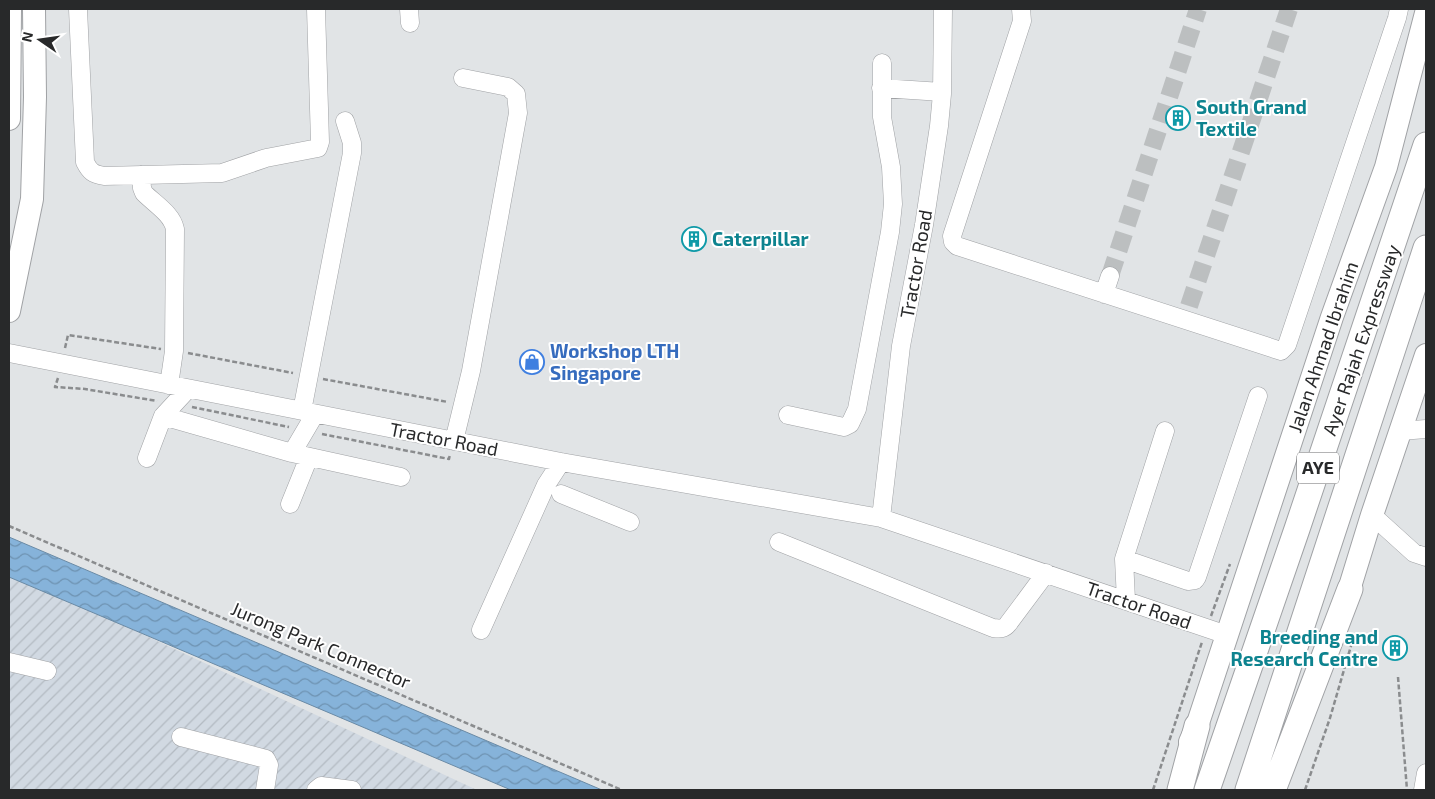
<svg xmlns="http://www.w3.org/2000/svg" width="1435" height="799" font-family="'Exo 2',sans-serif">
	<defs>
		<pattern id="industrial-furrows" width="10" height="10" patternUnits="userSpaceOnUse" patternTransform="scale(1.25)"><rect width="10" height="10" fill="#d1d9e2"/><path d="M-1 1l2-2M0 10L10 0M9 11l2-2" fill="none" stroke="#b3bac2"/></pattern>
		<pattern id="water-waves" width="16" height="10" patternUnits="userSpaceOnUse" patternTransform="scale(1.25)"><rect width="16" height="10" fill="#86b3da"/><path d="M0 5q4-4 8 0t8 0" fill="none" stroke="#6e92b1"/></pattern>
	</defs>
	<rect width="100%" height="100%" fill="#e1e4e6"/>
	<!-- industrial -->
	<path fill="url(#industrial-furrows)" d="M9 572 477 790H9Z"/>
	<!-- water -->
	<path fill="url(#water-waves)" stroke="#6a8aa5" d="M9 537 602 790H511L9 577Z"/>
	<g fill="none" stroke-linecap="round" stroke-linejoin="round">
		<!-- minor-tunnel -->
		<path stroke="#bcbfc0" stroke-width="18" stroke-dasharray="18 9" stroke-linecap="butt" d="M1110 276 1198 9
			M1189 306 1289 9"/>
		<defs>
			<path id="minor" d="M78 9 85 162C90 172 93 174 104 176L222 173 266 158 318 148 320 142 316 9
				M409 9 410 23
				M1021 9 1022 21 952 236 953 242 957 246 1281 351 1287 345 1397 18 1399 9
				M881 88 942 92
				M141 175 142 188 144 193C155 204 172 214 175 229L174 351 169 385
				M1104 294 1110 276
				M9 353 561 462 881 518 1227 635
				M302 411 352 153V143L345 121
				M788 415 844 427 850 424 857 409 890 232 893 204 891 167 882 117V63
				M163 416 292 453 401 477
				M1400 431 1426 429
				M454 441 471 371 518 113 516 94 508 87 463 78
				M292 453 315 414
				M147 458 163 416 188 389
				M561 494 630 522
				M290 504 309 457
				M1372 515 1414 553 1426 557
				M881 518 901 346 924 225 939 126 942 94 943 9
				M779 542 993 628C1000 629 1004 629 1008 624L1046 573
				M1124 559 1188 581 1195 580 1197 577 1258 396
				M1126 600 1124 559 1165 431
				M481 630 546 485 561 462
				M9 662 47 671
				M181 737 266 759 269 765 265 790
				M316 790 321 786 352 790
				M1423 790 1426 773"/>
			<path id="major" d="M9 119 10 9
				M9 311 32 199 35 97 34 9
				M1344 606 1372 515 1426 355
				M1190 742 1197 726 1332 317 1386 167 1426 13"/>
			<path id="highway" d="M1180 790 1197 726
				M1207 790 1297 529 1426 145
				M1248 790 1426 248
				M1273 790 1350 589"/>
		</defs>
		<!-- minor casing -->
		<use href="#minor" stroke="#a0a2a5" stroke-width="19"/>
		<!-- major casing -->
		<use href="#major" stroke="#a0a2a5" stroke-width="24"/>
		<!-- highway casing -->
		<use href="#highway" stroke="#a0a2a5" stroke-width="27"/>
		<!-- path -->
		<path stroke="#8a8c8e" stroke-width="2.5" stroke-dasharray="5 2.5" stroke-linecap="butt" d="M65 348 68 335 161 349
			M188 353 293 373
			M58 378 55 387 85 389 157 401
			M323 379 448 402
			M192 407 289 427
			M322 434 449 459 450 454
			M9 526 622 790
			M1211 616 1230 564
			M1398 677 1407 790
			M1153 790 1202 642
			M1305 790 1330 718 1353 639"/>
		<!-- minor -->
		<use href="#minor" stroke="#fff" stroke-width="18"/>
		<!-- major -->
		<use href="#major" stroke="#fff" stroke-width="22"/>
		<!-- highway -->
		<use href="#highway" stroke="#fff" stroke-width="25"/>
	</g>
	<!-- icons -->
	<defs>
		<symbol id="building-ring" viewBox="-11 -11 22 22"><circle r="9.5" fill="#fff" stroke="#0f9aa8" stroke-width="1.5"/><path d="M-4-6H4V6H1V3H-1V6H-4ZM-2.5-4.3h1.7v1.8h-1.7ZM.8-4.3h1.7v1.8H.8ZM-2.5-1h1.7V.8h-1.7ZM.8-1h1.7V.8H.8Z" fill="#0f9aa8"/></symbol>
		<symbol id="shop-ring" viewBox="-11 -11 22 22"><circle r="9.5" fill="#fff" stroke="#3f7fe0" stroke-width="1.5"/><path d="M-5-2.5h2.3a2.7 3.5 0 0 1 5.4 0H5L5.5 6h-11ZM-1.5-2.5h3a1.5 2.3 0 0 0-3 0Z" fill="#3f7fe0"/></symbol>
	</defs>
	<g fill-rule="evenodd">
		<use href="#building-ring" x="1164" y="104" width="28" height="28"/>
		<use href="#building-ring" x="680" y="225" width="28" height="28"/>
		<use href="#shop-ring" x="518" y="348" width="28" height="28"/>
		<use href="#building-ring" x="1381" y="634" width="28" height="28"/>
	</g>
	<g text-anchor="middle" stroke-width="4" stroke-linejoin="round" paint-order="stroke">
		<!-- shield labels -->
		<rect fill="#fff" stroke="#68696a" stroke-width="1" x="1297" y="452.5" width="42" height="31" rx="4"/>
		<g font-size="18" font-weight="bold" fill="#28292a">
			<text x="1318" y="474">AYE</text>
		</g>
		<!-- culture labels -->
		<g font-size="19" font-weight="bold" fill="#0d838f" stroke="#fff" text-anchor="start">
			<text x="1196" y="114">South Grand<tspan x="1196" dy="22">Textile</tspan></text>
			<text x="712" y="246">Caterpillar</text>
			<text x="1378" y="644" text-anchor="end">Breeding and<tspan x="1378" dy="22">Research Centre</tspan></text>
		</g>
		<!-- street labels -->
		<g font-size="19" fill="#28292a" stroke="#fff">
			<text transform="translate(916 264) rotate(-80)" y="7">Tractor Road</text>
			<text transform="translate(1361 340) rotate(-71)" y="7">Ayer Rajah Expressway</text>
			<text transform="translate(1323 347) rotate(-71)" y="7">Jalan Ahmad Ibrahim</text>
			<text transform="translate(444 439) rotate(11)" y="7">Tractor Road</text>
			<text transform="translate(1139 605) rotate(19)" y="7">Tractor Road</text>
			<text transform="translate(321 645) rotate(23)" y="7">Jurong Park Connector</text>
		</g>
		<!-- shop labels -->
		<g font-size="19" font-weight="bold" fill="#366cbe" stroke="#fff" text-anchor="start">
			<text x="550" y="358">Workshop LTH<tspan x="550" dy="22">Singapore</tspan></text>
		</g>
	</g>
	<!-- border -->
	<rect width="1435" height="799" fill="none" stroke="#28292a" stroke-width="20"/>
	<!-- north arrow -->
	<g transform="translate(40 40) rotate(283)" stroke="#ffffff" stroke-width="4" paint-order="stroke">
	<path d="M0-4L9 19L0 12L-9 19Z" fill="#28292a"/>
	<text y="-8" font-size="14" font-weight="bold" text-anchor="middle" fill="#28292a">N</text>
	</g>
</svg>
